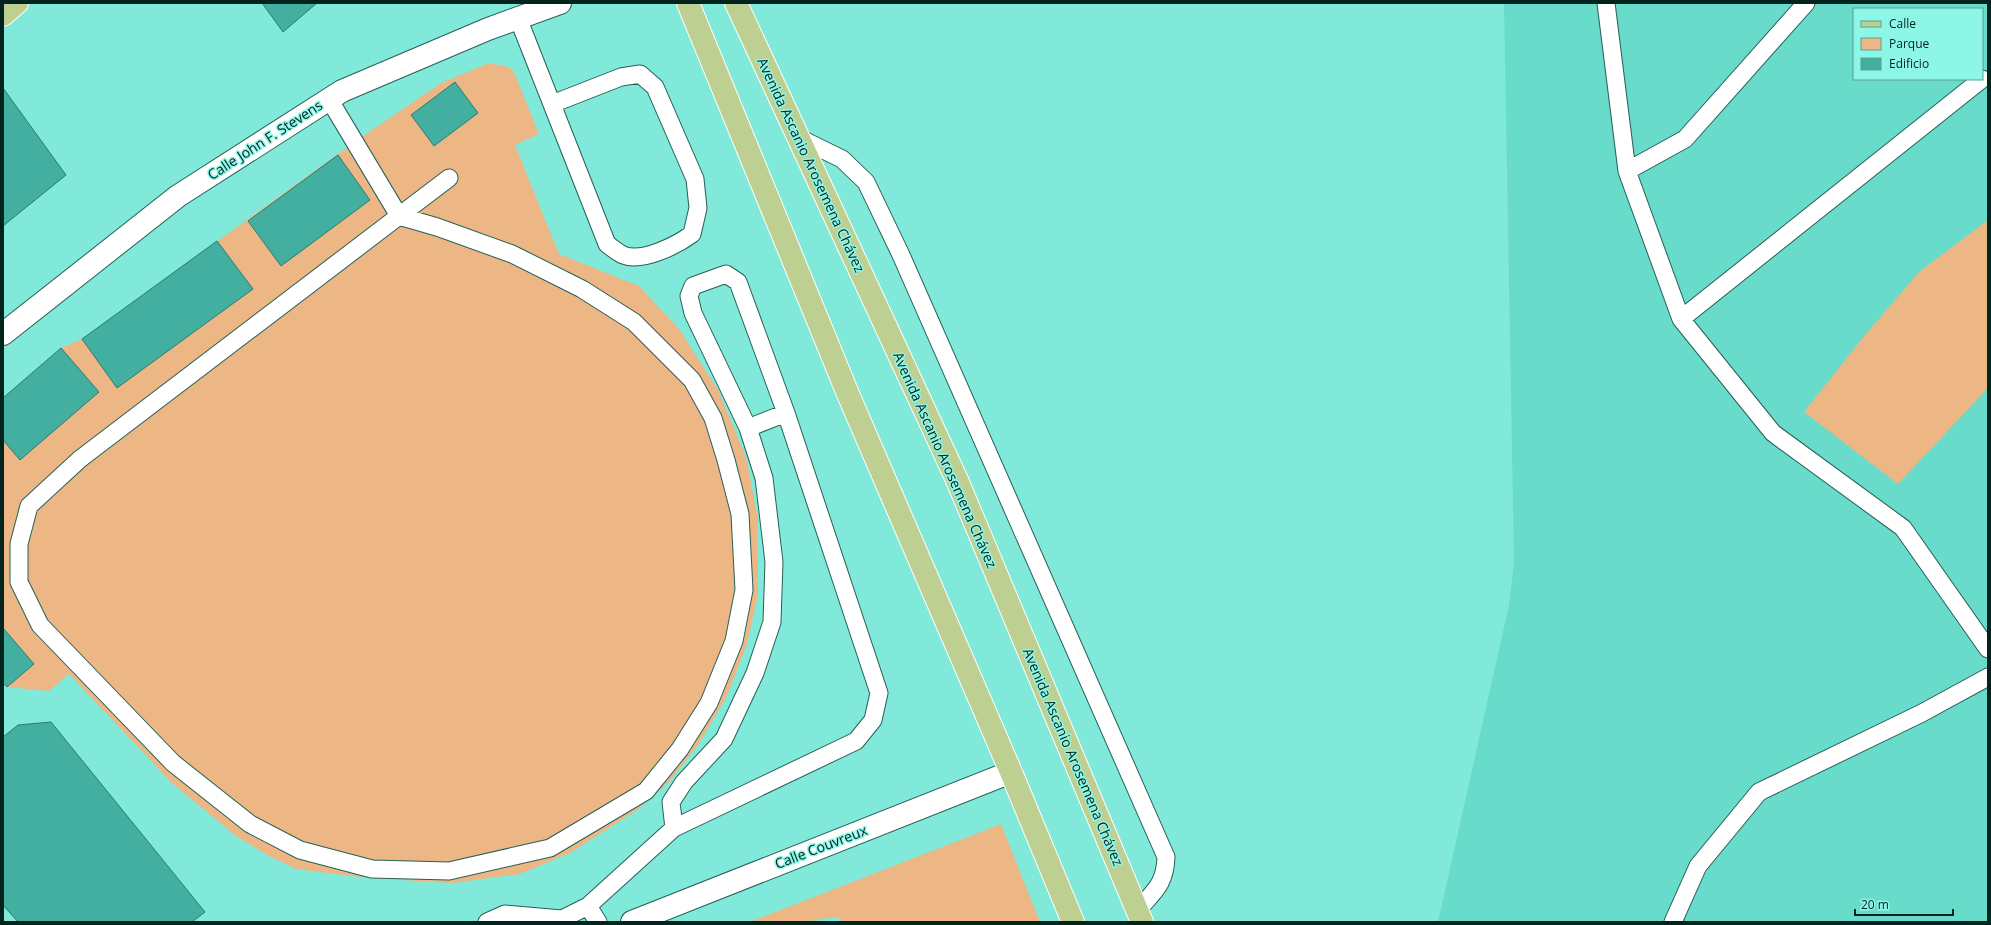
<svg xmlns="http://www.w3.org/2000/svg" width="1991" height="925" font-family="'Open Sans',sans-serif">
	<rect width="100%" height="100%" fill="#80e9d9"/>
	<!-- built -->
	<path fill="#68dbcb" fill-rule="evenodd" d="M1504 3H1988V922H1438L1509 605 1514 564ZM1854 9H1982V79H1854Z"/>
	<!-- green -->
	<path fill="#ecb685" d="M489 63 509 67 514 72 539 134 515 145 559 254 639 286 679 329 718 390 746 457 758 519V594L747 644 726 698 698 745 669 782 640 808 570 853 520 874 452 883 368 878 296 869 269 856 236 836 172 783 69 674 49 691 7 687 3 683V398L61 348 82 339 356 141 441 83Z
		M1988 220V388L1898 484 1804 412 1865 335 1919 272Z
		M1001 824 1040 922H845L835 917 804 922H750Z"/>
	<!-- building -->
	<path fill="#42afa0" stroke="#297c71" d="M262 3H317L283 32Z
		M455 82 478 113 434 146 411 115Z
		M3 88 66 175 3 226Z
		M338 155 370 200 281 266 248 221Z
		M217 241 253 289 117 388 82 339Z
		M61 348 99 392 20 460 3 440V398Z
		M3 628 34 664 7 687 3 683Z
		M51 722 205 912 192 922H18L3 905V737L18 725Z"/>
	<g fill="none" stroke-linecap="round" stroke-linejoin="round">
		<defs>
			<path id="lane" d="M1606 3 1627 171 1681 319 1773 433 1903 528 1988 649
				M518 18 607 244C612 248 617 252 623 255 642 263 677 245 692 234L698 208 695 179 655 87 640 74 621 77 552 104
				M329 99 399 216 437 227 512 254 582 289 634 322 692 380 713 418 726 460 740 514 744 590 734 641 709 703 680 749 646 791 550 848 449 871 372 869 300 850 250 824 173 763 40 625 19 582V544L29 506 80 459 399 216 449 178
				M797 137 842 159 866 182 901 255 1166 857C1165 885 1154 891 1137 911
				M1627 171 1685 139 1806 3
				M1681 319 1982 79
				M748 428 786 413
				M487 922 505 914 562 919 588 906
				M598 922 588 906 674 828 856 741 873 720 879 693 786 413 738 282 726 274 693 286 689 296 693 313 748 428 764 478 774 562 772 622 755 673 724 739 684 782 671 802 674 828
				M1673 922 1698 866 1759 792 1922 713 1988 677"/>
			<path id="street" d="M3 334 178 196 342 91 488 29 560 3
				M632 922 1011 772"/>
			<path id="primary" d="M688 3 848 394 1011 772 1073 922
				M736 3 957 480 1142 922
				M3 15 17 3"/>
		</defs>
		<!-- lane casing -->
		<use href="#lane" stroke="#275f57" stroke-width="19"/>
		<!-- street casing -->
		<use href="#street" stroke="#275f57" stroke-width="24"/>
		<!-- primary casing -->
		<use href="#primary" stroke="#fff" stroke-width="24"/>
		<!-- lane -->
		<use href="#lane" stroke="#fff" stroke-width="17"/>
		<!-- street -->
		<use href="#street" stroke="#fff" stroke-width="22"/>
		<!-- primary -->
		<use href="#primary" stroke="#becf92" stroke-width="22"/>
	</g>
	<g text-anchor="middle" stroke-width="3" stroke-linejoin="round" paint-order="stroke">
		<!-- street labels -->
		<g font-size="14" fill="#01241f" stroke="#8ef6e6">
			<text transform="translate(265 140) rotate(-33)" y="5">Calle John F. Stevens</text>
			<text transform="translate(811 165) rotate(65)" y="5">Avenida Ascanio Arosemena Chávez</text>
			<text transform="translate(945 460) rotate(66)" y="5">Avenida Ascanio Arosemena Chávez</text>
			<text transform="translate(1073 757) rotate(67)" y="5">Avenida Ascanio Arosemena Chávez</text>
			<text transform="translate(821 847) rotate(-21)" y="5">Calle Couvreux</text>
		</g>
	</g>
	<!-- border -->
	<rect width="1991" height="925" fill="none" stroke="#01241f" stroke-width="8"/>
	<!-- legend -->
	<rect x="1853" y="8" width="130" height="72" fill="#8ef6e6" stroke="#56a296"/>
	<rect x="1861" y="21" width="20" height="6" fill="#becf92" stroke="#56a296"/>
	<text x="1889" y="28" font-size="12" fill="#01241f">Calle</text>
	<rect x="1861" y="38" width="20" height="12" fill="#ecb685" stroke="#56a296"/>
	<text x="1889" y="48" font-size="12" fill="#01241f">Parque</text>
	<rect x="1861" y="58" width="20" height="12" fill="#42afa0" stroke="#56a296"/>
	<text x="1889" y="68" font-size="12" fill="#01241f">Edificio</text>
	<!-- scale -->
	<path d="M1855 909v6h98v-6" fill="none" stroke="#01241f" stroke-width="2"/>
	<text x="1861" y="909" font-size="12" fill="#01241f" stroke="#8ef6e6" stroke-width="3" paint-order="stroke">20 m</text>
</svg>
